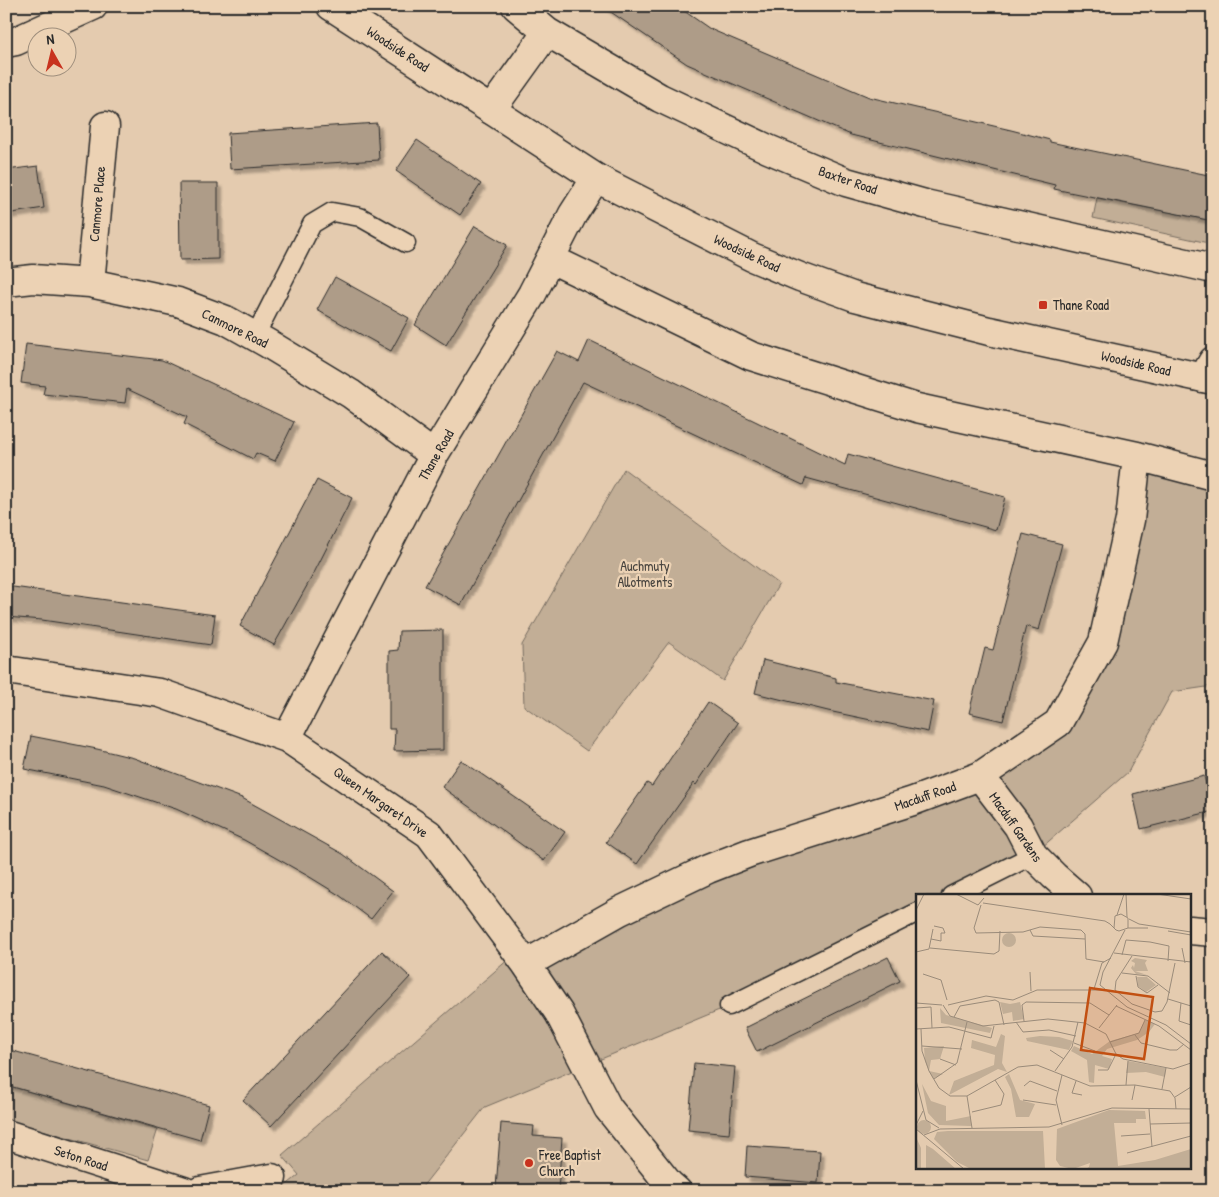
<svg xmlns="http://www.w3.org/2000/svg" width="1219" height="1197" font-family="'Patrick Hand',sans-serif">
	<defs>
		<filter id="shadow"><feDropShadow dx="4.5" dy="4.5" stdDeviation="1" flood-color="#0004"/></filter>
	</defs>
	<rect width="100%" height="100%" fill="#e4cbaf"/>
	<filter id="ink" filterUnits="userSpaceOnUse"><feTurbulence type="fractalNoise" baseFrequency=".02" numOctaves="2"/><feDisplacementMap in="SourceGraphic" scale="10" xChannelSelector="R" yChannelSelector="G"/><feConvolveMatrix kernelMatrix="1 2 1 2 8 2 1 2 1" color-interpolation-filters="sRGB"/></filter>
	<g filter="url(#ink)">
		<!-- green -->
		<path fill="#c2ae96" stroke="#766c60" d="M1097 198 1213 221V244L1093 218Z
			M1137 456 1213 477V686L1172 692 1128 772 1033 855 951 896H918V912L729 1006 485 1107 419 1191H279L299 1175 282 1155 517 952 708 869 980 776 1058 723 1103 642Z
			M624 469 779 584 723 681 669 642 587 751 524 706 522 645Z
			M6 1085 158 1129 148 1160 6 1120Z"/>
		<!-- building -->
		<path fill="#ae9c88" stroke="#2b2b2b" filter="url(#shadow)" d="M602 6H677L710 29 869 97 1011 130 1050 140V142L1213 176V221L1054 189 1055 185 851 135 687 64Z
			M377 123 379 160 230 169 228 133Z
			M417 140 481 184 460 215 396 171Z
			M38 166 44 208 6 214V170Z
			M179 183H218V259L180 260Z
			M475 226 507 245 446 345 415 325Z
			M335 277 409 318 391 351 317 310Z
			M589 340 845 465 848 454 1005 497 996 530 806 478 803 485 583 382 461 605 425 586 557 351 579 362Z
			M26 344 162 360 294 422 275 461 256 453 253 459 184 424 187 417 127 389 125 403 43 394 45 386 21 383Z
			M317 480 352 498 314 573 274 645 240 626Z
			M1023 534 1062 544 1039 630 1026 626 1003 721 969 713 985 648 993 650Z
			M6 586 215 615 211 645 42 620 6 617Z
			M443 630V750L394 751 395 729H389V651L398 650 399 631Z
			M763 660 836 678V682L934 701 928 732 828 711 755 693Z
			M708 702 738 723 696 785 694 783 637 864 606 842 647 783 652 786Z
			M31 736 97 749 134 758 242 798 343 854 393 891 371 919 339 895 308 876 244 840 176 809 104 785 24 769Z
			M461 760 565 832 544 861 442 787Z
			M1204 776 1213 811 1141 829 1133 794Z
			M382 951 410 977 271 1126 243 1100Z
			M888 957 900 981 757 1052 745 1028Z
			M6 1049 209 1105 200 1140 6 1085Z
			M694 1063 735 1067 729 1134 688 1130Z
			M501 1123 534 1126 533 1136 562 1138 558 1191H509V1189L496 1188Z
			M747 1146 820 1151 818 1183 745 1177Z"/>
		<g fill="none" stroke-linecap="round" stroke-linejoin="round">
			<defs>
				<path id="lane" d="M255 336 312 224 332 212 360 217 406 243
					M951 896 1033 855
					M729 1006 918 912"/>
				<path id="street" d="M516 6 547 32 660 98 768 149 846 182 925 204 1213 269
					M491 110 547 32
					M551 259 751 356 917 408 1137 456 1213 476
					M6 282 33 279 90 283 178 302 226 320 267 343 351 394 434 455
					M90 283 105 126
					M1203 378 1213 361
					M6 670 160 693 287 738 429 834 526 964 559 1013 608 1108 669 1184 677 1191
					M287 738 434 455 532 294 573 214 596 178
					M980 776 1018 826 1033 855 1054 876 1077 896
					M1190 930 1213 932
					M526 964 620 911 708 869 749 853 913 801 980 776 1058 723 1103 642 1130 520 1137 456
					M6 1134 184 1191
					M200 1191 272 1178"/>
				<path id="secondary" d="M331 6 596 178 752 257 800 277 855 297 989 331 1213 380
					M6 43 16 41 93 6"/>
			</defs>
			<!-- lane casing -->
			<use href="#lane" stroke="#2b2b2b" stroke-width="21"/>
			<!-- street casing -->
			<use href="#street" stroke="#2b2b2b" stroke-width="31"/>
			<!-- secondary casing -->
			<use href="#secondary" stroke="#2b2b2b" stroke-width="31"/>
			<!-- lane -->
			<use href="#lane" stroke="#ecd2b4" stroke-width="18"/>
			<!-- street -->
			<use href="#street" stroke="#ecd2b4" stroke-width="28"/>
			<!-- secondary -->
			<use href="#secondary" stroke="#ecd2b4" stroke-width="28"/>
		</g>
	</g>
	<!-- markers -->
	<g fill="#c8321e" stroke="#ecd2b4" stroke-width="2">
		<rect x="1038" y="300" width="10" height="10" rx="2.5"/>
		<circle cx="529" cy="1163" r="5"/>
	</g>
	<g text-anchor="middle" stroke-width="4.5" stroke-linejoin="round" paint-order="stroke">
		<!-- street labels -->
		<g font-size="14" fill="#2b2b2b" stroke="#ecd2b4">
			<text transform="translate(398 49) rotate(33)" y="5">Woodside Road</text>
			<text transform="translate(848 180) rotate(19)" y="5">Baxter Road</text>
			<text transform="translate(97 204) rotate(-85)" y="5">Canmore Place</text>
			<text transform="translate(747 253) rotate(25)" y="5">Woodside Road</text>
			<text transform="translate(235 328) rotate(26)" y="5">Canmore Road</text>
			<text transform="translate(1136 363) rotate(13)" y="5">Woodside Road</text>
			<text transform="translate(436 455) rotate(-60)" y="5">Thane Road</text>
			<text transform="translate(925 796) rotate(-19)" y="5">Macduff Road</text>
			<text transform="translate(381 802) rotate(35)" y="5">Queen Margaret Drive</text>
			<text transform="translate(1016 827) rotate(55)" y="5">Macduff Gardens</text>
			<text transform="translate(81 1158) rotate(18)" y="5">Seton Road</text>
		</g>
		<!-- poi labels -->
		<g font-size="14" fill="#2b2b2b" stroke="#ecd2b4" text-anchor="start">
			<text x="1053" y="310">Thane Road</text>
			<text x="539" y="1160">Free Baptist<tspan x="539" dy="16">Church</tspan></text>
		</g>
		<!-- park labels -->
		<g font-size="14" fill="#494540" stroke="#ecd2b4">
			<text x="645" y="571">Auchmuty<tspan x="645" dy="16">Allotments</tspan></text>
		</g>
	</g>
	<!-- overview -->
	<g transform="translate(916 894)">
		<rect width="275" height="275" fill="#e4cbaf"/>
		<path d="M86 46a7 7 0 1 1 14 0a7 7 0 1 1-14 0ZM219 64 231 66 229 69 232 77H219L231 81 220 80 215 74 217 71 218 74 219 69 215 67ZM221 83H231L240 91 230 98 222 92ZM84 108 94 110 104 108 108 125 97 127 96 118 87 120ZM24 114 30 121 76 134 74 139 25 129ZM229 126 239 130 233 138 221 146 191 155 186 162 196 165 193 175 179 171 178 189 173 188 171 166 155 157 158 152 176 160 194 147 223 139ZM85 140 89 142 86 169 91 178 82 175 33 201 38 187 78 171 79 161 55 154 56 146 80 153ZM124 142 143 143 157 147 153 156 111 147 110 144ZM28 152 24 165 15 166 13 177 27 180 17 185 13 177 9 167 8 154ZM212 167 250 174 249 183 230 178 210 179ZM93 180 104 206 119 210 113 223H100L95 195 89 183ZM6 190 15 207 30 212V227L55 222V232L23 231 12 219ZM193 216 229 217 230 225H220V229H198L202 272 239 266 275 255V275H170L173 273 174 269 157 275 144 272 140 266 141 235ZM1 233a7 7 0 1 1 14 0a7 7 0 1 1-14 0ZM32 237H127L129 275H55L41 268 18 245 21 238ZM0 243 5 254V275H0ZM10 251 17 255 40 275H10Z" fill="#c2ae96"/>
		<path fill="none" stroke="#9a8b7a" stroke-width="1" d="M40 0 62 11 68 4M210 0 211 23M241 0 275 5M67 9 189 27 194 30 200 36 203 37 212 34V24L205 20 199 22 198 34M0 16 8 0M201 21 208 0M213 25 223 30 275 38M58 34 60 39 107 38 124 33 165 36 169 40 170 65 188 68M58 34 65 11M212 34H232M114 36 117 42 169 45M252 37 275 41M15 45 25 47V39H29L27 34 18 32M14 54 78 60 83 57 84 37M266 54 269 69M0 58 13 55 17 35M198 59 275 68M206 61 210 46 234 48 253 52 252 67M216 62 200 87 199 96 216 110 239 118 246 117 251 108 259 69M114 78 115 97M206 79 232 82 254 99M7 80 25 86 31 106M220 82 222 93 231 99 242 91M184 91 211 113 250 131 275 150M184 91 187 78 209 36M178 95 186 69 195 64M252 105 275 112M0 109 26 111M265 109 263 127 275 131M27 111 34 122 67 132 132 125 169 129 190 140 200 160 207 165 257 175 275 169M32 111 70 102 97 106 121 96H190M200 112 243 132 275 156M0 114 15 113 16 134M38 123 44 112 79 106 83 108 88 131M108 127 106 111 110 108 174 109 193 121M100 128 107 138 133 136 160 142M183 134 201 111M0 135 33 133 75 144 78 132M5 135 6 157 13 177 23 194 34 202H51L102 173 121 171 174 192 219 191 254 197 259 204 260 215M219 141 225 149 254 156H261L268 150M194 148 223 139 229 126M158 149 179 157M6 152 46 155M134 156 148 165M24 165 40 171M182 176H192L200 160M139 177 156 153 162 128M18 185 41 169 51 128M0 186 10 226 23 234M160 187 156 199 166 201M210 191 212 167M108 192 114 187 141 197M246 195 250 174M51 202 56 234M259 203 275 193M107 206 140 211M216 206 219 191M233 215 236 253M56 218 85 211 88 200 79 186M234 230 275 229M0 231 7 217M146 231 140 206 146 181M0 235 48 275M8 241 24 235 133 233 196 214 275 215M205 242 234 240M211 259 275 242"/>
		<path fill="#c25012" fill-opacity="0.15" stroke="#c25012" stroke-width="2.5" d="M174 94 237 103 228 165 165 156Z"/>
		<rect width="275" height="275" fill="none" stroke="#2b2b2b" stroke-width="2.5"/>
	</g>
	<!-- margin -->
	<rect width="1219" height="1197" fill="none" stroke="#ecd2b4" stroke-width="25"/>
	<rect x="12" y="12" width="1194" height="1172" fill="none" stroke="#2b2b2b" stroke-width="2" filter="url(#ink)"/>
	<!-- north arrow -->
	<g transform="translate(52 52) rotate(352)"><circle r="24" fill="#ecd2b4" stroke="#9f8f7d"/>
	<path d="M0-4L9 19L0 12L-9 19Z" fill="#c8321e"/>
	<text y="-8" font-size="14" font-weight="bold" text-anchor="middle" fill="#2b2b2b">N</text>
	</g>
</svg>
